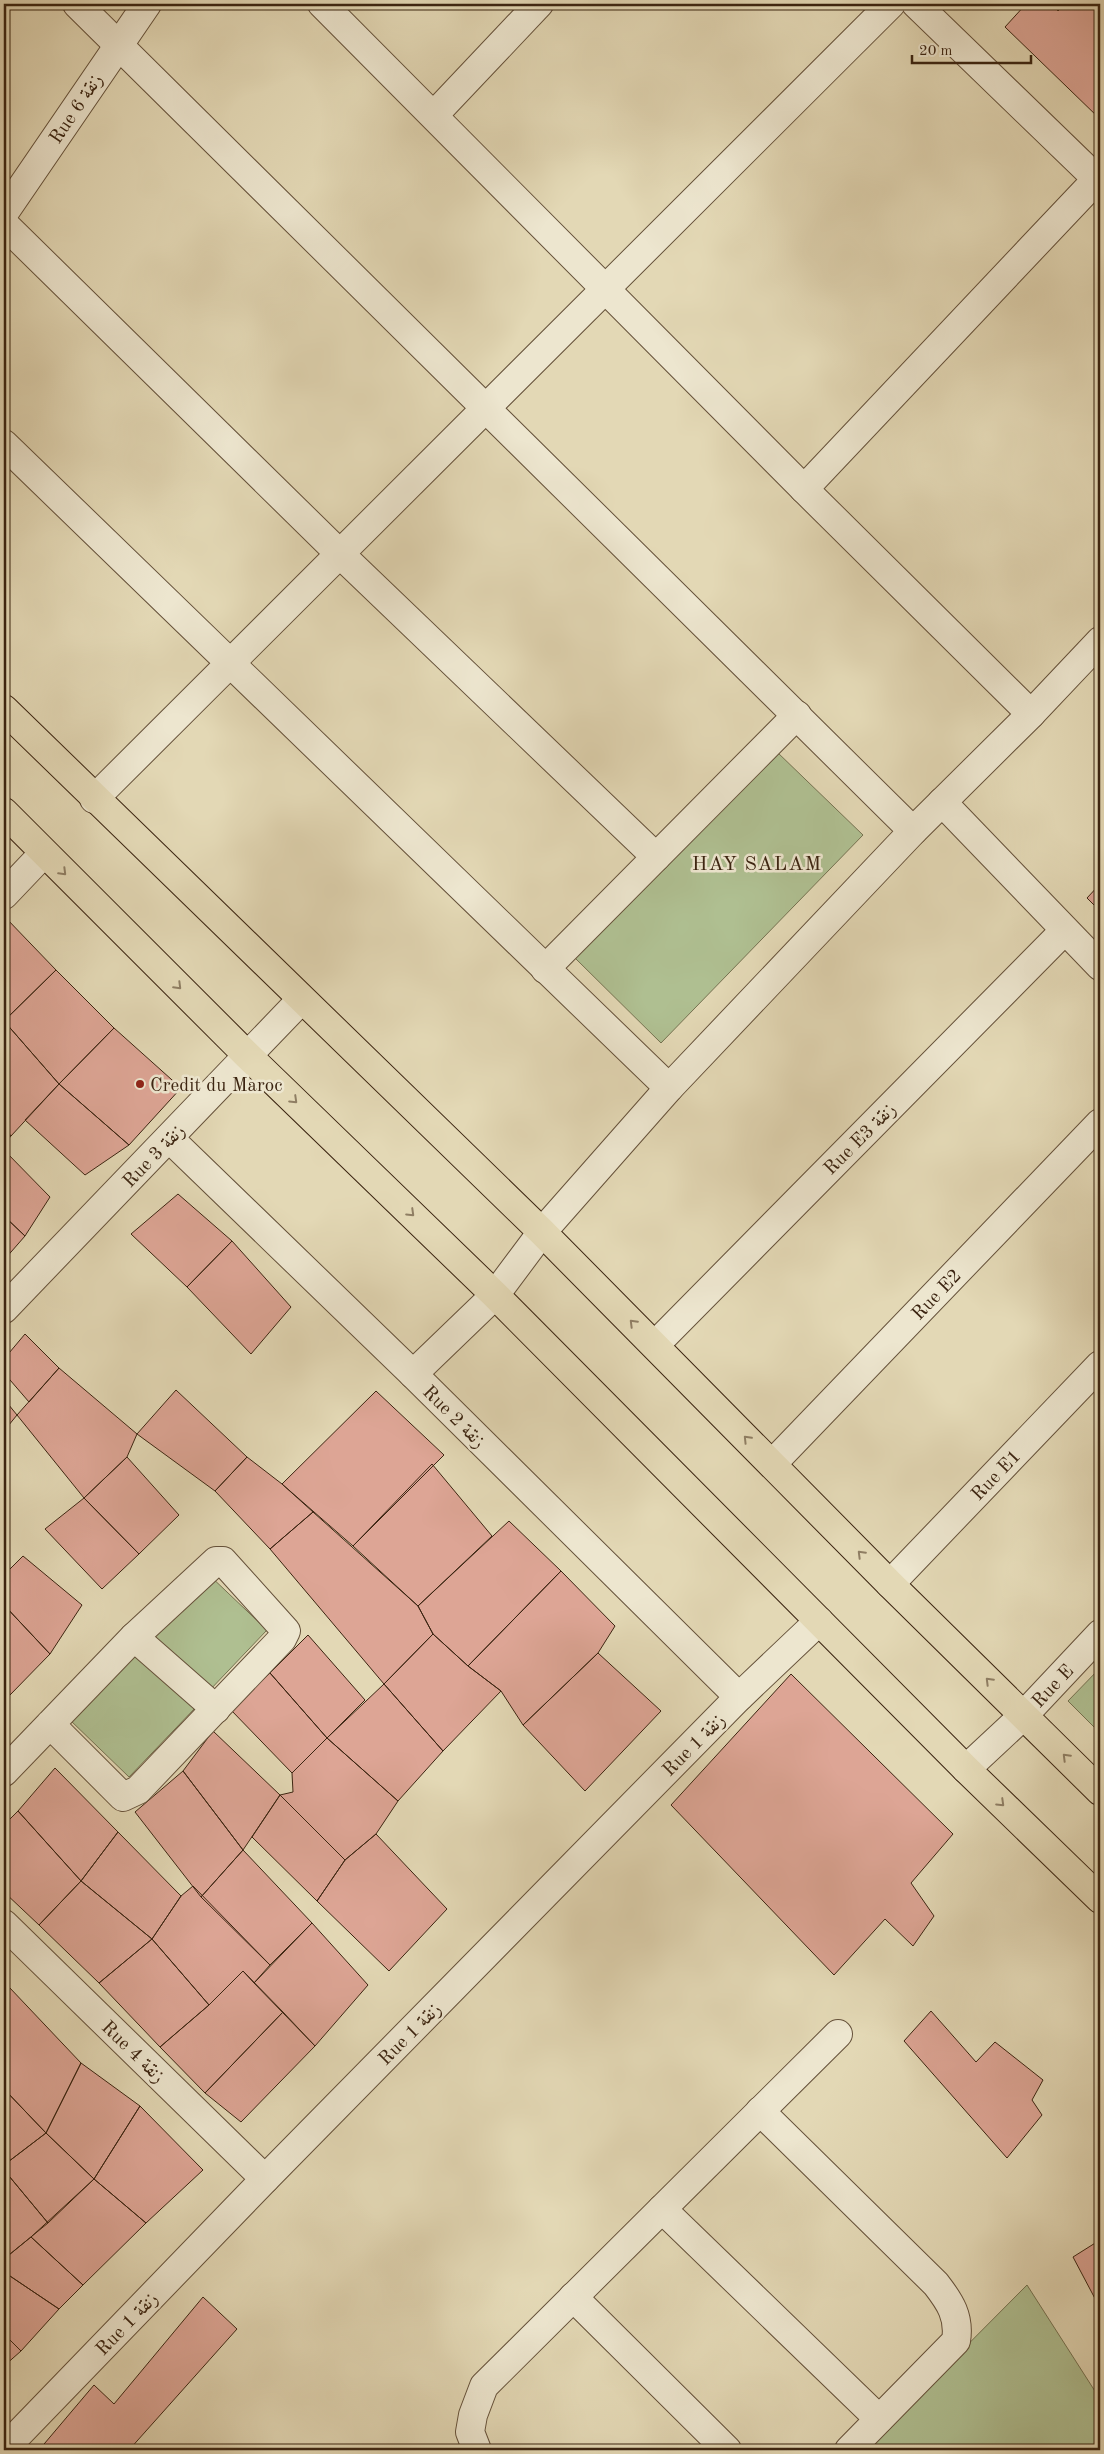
<svg xmlns="http://www.w3.org/2000/svg" width="1104" height="2454" font-family="'Old Standard TT',Amiri,serif">
	<rect width="100%" height="100%" fill="#e3d8b5"/>
	<filter id="stains"><feTurbulence type="fractalNoise" baseFrequency=".004" numOctaves="4"/><feColorMatrix values="0 0 0 0 .2 0 0 0 0 .09 0 0 0 0 .02 0 0 0 .5 -.17"/></filter>
	<radialGradient id="worn" r=".72"><stop offset=".6" stop-color="#630" stop-opacity="0"/><stop offset="1" stop-color="#630" stop-opacity=".3"/></radialGradient>
	<!-- green -->
	<path fill="#afbf91" stroke="#757251" d="M776 751 863 835 661 1043 575 958Z
		M207 1573 267 1630 208 1692 148 1635Z
		M136 1649 197 1706 129 1777 69 1719Z
		M1100 1668V1733L1068 1701Z
		M1027 2285 1100 2399V2450H863Z"/>
	<!-- building -->
	<path fill="#dda595" stroke="#3b2411" d="M1026 4H1053L1058 11 1064 4H1100V119L1005 27Z
		M1100 884V911L1087 898Z
		M5 917 56 970 4 1021V919Z
		M56 970 114 1028 59 1084 4 1021Z
		M4 1021 59 1084 11 1136 4 1128Z
		M114 1028 181 1088 129 1145 59 1084Z
		M59 1084 129 1145 85 1175 25 1120Z
		M4 1128 11 1136 4 1144Z
		M4 1150 50 1197 25 1236 4 1216Z
		M178 1194 232 1241 187 1287 131 1234Z
		M4 1216 25 1236 4 1260Z
		M232 1241 291 1307 251 1354 187 1287Z
		M25 1334 59 1368 29 1402 4 1373V1359Z
		M59 1368 137 1434 127 1457 84 1498 17 1415Z
		M176 1390 247 1457 215 1491 137 1434Z
		M376 1391 444 1455 353 1546 282 1484Z
		M4 1399 17 1415 4 1431Z
		M127 1457 179 1515 139 1554 84 1498Z
		M247 1457 282 1484 313 1512 270 1549 215 1491Z
		M432 1464 492 1536 418 1606 353 1546Z
		M84 1498 139 1554 102 1589 45 1529Z
		M313 1512 418 1606 433 1634 384 1684 270 1549Z
		M509 1521 561 1571 468 1666 433 1634 418 1606Z
		M23 1556 82 1605 50 1654 4 1605V1575Z
		M561 1571 615 1626 598 1653 523 1725 501 1691 468 1666Z
		M4 1605 50 1654 10 1695 4 1688Z
		M433 1634 468 1666 501 1691 443 1751 384 1684Z
		M308 1635 365 1700 327 1738 270 1673Z
		M598 1653 661 1711 585 1791 523 1725Z
		M270 1673 327 1738 292 1773 230 1709Z
		M791 1674 953 1834 911 1883 934 1916 913 1946 885 1919 834 1975 671 1805Z
		M384 1684 443 1751 398 1801 327 1738Z
		M213 1731 280 1795 243 1850 183 1771Z
		M327 1738 398 1801 376 1834 345 1860 280 1795 293 1792 292 1773Z
		M55 1768 118 1832 81 1881 18 1811Z
		M183 1771 243 1850 201 1897 135 1812Z
		M280 1795 345 1860 317 1901 252 1837Z
		M18 1811 81 1881 39 1925 4 1892V1825Z
		M118 1832 181 1896 152 1939 81 1881Z
		M376 1834 447 1909 389 1971 317 1901 345 1860Z
		M243 1850 312 1923 270 1965 201 1897Z
		M81 1881 152 1939 99 1983 39 1925Z
		M193 1886 270 1965 254 1983 243 1971 209 2005 152 1939 181 1896Z
		M312 1923 368 1985 315 2046 254 1983Z
		M152 1939 209 2005 160 2047 99 1983Z
		M243 1971 283 2012 205 2093 160 2047 209 2005Z
		M9 1987 81 2063 46 2133 4 2089V1994Z
		M931 2011 976 2062 995 2042 1043 2080 1032 2100 1042 2115 1007 2158 904 2041Z
		M283 2012 315 2046 241 2122 205 2093Z
		M81 2063 140 2106 94 2179 46 2133Z
		M4 2089 46 2133 4 2165Z
		M140 2106 203 2170 146 2223 94 2179Z
		M46 2133 94 2179 48 2223 4 2170V2165Z
		M4 2170 48 2223 4 2259Z
		M94 2179 146 2223 83 2285 31 2237Z
		M31 2237 83 2285 59 2309 4 2272V2259Z
		M1100 2240V2308L1073 2257Z
		M4 2272 59 2309 21 2351 4 2334Z
		M203 2297 237 2329 129 2450H39L94 2385 114 2404Z
		M4 2334 21 2351 4 2366Z"/>
	<g fill="none" stroke-linecap="round" stroke-linejoin="round">
		<defs>
			<g id="minor">
				<path d="M77 4 913 831"/>
				<path d="M322 4 804 489 1031 714"/>
				<path d="M916 4 1100 182"/>
				<path d="M434 115 539 4"/>
				<path d="M4 213 147 4"/>
				<path d="M4 224 340 554 656 857"/>
				<path d="M4 444 669 1088"/>
				<path d="M804 489 1097 179"/>
				<path d="M94 799 891 4"/>
				<path d="M942 802 1100 966"/>
				<path d="M4 895 44 853"/>
				<path d="M545 969 797 715"/>
				<path d="M169 1138 413 1374 739 1697"/>
				<path d="M4 1309 301 1000"/>
				<path d="M655 1345 1064 931"/>
				<path d="M413 1374 495 1295 542 1232 669 1088 913 831 1031 714 1100 641"/>
				<path id="s1" d="M772 1464 1100 1123"/>
				<path id="s2" d="M890 1584 1100 1365"/>
				<path d="M134 1637 216 1709"/>
				<path id="s3" d="M966 1769 1024 1715 1100 1634"/>
				<path d="M4 1772 134 1637 216 1561H223L286 1631 282 1639 138 1790 123 1797 50 1724"/>
				<path d="M4 1924 265 2179"/>
				<path d="M760 2111 936 2284C950 2302 960 2317 956 2341L849 2450"/>
				<path d="M662 2209 879 2419"/>
				<path d="M573 2297 727 2450"/>
				<path d="M4 2449 265 2179 739 1697 819 1621"/>
				<path d="M477 2450 470 2432 473 2415 484 2386 838 2034"/>
			</g>
			<path id="major" d="M4 709 542 1232 890 1584 1100 1791
				M4 812 248 1056 495 1295 966 1769 1100 1899"/>
		</defs>
		<!-- minor casing -->
		<use href="#minor" stroke="#65513a" stroke-width="30"/>
		<!-- major casing -->
		<use href="#major" stroke="#3b2411" stroke-width="30"/>
		<!-- minor -->
		<use href="#minor" stroke="#ede6cf" stroke-width="28"/>
		<!-- major -->
		<use href="#major" stroke="#e3d8b5" stroke-width="28"/>
	</g>
	<!-- one-way arrows -->
	<defs><path id="oneway-chevron" d="M-2-3.5L2.5 0L-2 3.5" fill="none" stroke-width="1.6" stroke-linecap="round" stroke-linejoin="round" transform="scale(1.25)"/></defs>
	<g stroke="#8f7e63">
		<use href="#oneway-chevron" transform="translate(63 872) rotate(45)"/>
		<use href="#oneway-chevron" transform="translate(178 986) rotate(45)"/>
		<use href="#oneway-chevron" transform="translate(294 1100) rotate(44)"/>
		<use href="#oneway-chevron" transform="translate(411 1213) rotate(44)"/>
		<use href="#oneway-chevron" transform="translate(633 1323) rotate(-135)"/>
		<use href="#oneway-chevron" transform="translate(747 1439) rotate(-134)"/>
		<use href="#oneway-chevron" transform="translate(861 1554) rotate(-135)"/>
		<use href="#oneway-chevron" transform="translate(989 1681) rotate(-135)"/>
		<use href="#oneway-chevron" transform="translate(1066 1757) rotate(-135)"/>
		<use href="#oneway-chevron" transform="translate(1001 1803) rotate(44)"/>
	</g>
	<!-- markers -->
	<circle fill="#8f2418" stroke="#ede6cf" stroke-width="2" cx="140" cy="1084" r="5"/>
	<g text-anchor="middle" stroke-width="5" stroke-linejoin="round" paint-order="stroke">
		<!-- street labels -->
		<g font-size="19" fill="#3b2411" stroke="#ede6cf">
			<text transform="translate(75 108) rotate(-56)" y="7">Rue 6 زنقة</text>
			<text transform="translate(859 1138) rotate(-45)" y="7">Rue E3 زنقة</text>
			<text transform="translate(153 1155) rotate(-46)" y="7">Rue 3 زنقة</text>
			<text dy="7" stroke="none"><textPath href="#s1" startOffset="236">Rue E2</textPath></text>
			<text transform="translate(455 1416) rotate(45)" y="7">Rue 2 زنقة</text>
			<text dy="7" stroke="none"><textPath href="#s2" startOffset="152">Rue E1</textPath></text>
			<text dy="7" stroke="none"><textPath href="#s3" startOffset="120">Rue E</textPath></text>
			<text transform="translate(693 1744) rotate(-45)" y="7">Rue 1 زنقة</text>
			<text transform="translate(409 2033) rotate(-45)" y="7">Rue 1 زنقة</text>
			<text transform="translate(134 2051) rotate(44)" y="7">Rue 4 زنقة</text>
			<text transform="translate(126 2323) rotate(-46)" y="7">Rue 1 زنقة</text>
		</g>
		<!-- poi labels -->
		<g font-size="19" fill="#3b2411" stroke="#ede6cf" text-anchor="start">
			<text x="150" y="1091">Credit du Maroc</text>
		</g>
		<!-- neighbourhood labels -->
		<g font-size="20" letter-spacing="1" fill="#3b2411" stroke="#ede6cf">
			<text x="757" y="870">HAY SALAM</text>
		</g>
	</g>
	<!-- margin -->
	<rect width="1104" height="2454" fill="none" stroke="#e3d8b5" stroke-width="20"/>
	<rect x="5" y="5" width="1094" height="2444" fill="none" stroke="#3b2411" stroke-width="2.5"/>
	<rect x="10" y="10" width="1084" height="2434" fill="none" stroke="#3b2411"/>
	<!-- scale -->
	<path d="M912 55v8h119v-8" fill="none" stroke="#3b2411" stroke-width="2.5"/>
	<text x="919" y="55" font-size="15" fill="#3b2411" stroke="#ede6cf" stroke-width="4" paint-order="stroke">20 m</text>
	<rect width="100%" height="100%" filter="url(#stains)"/>
	<rect width="100%" height="100%" fill="url(#worn)"/>
</svg>
